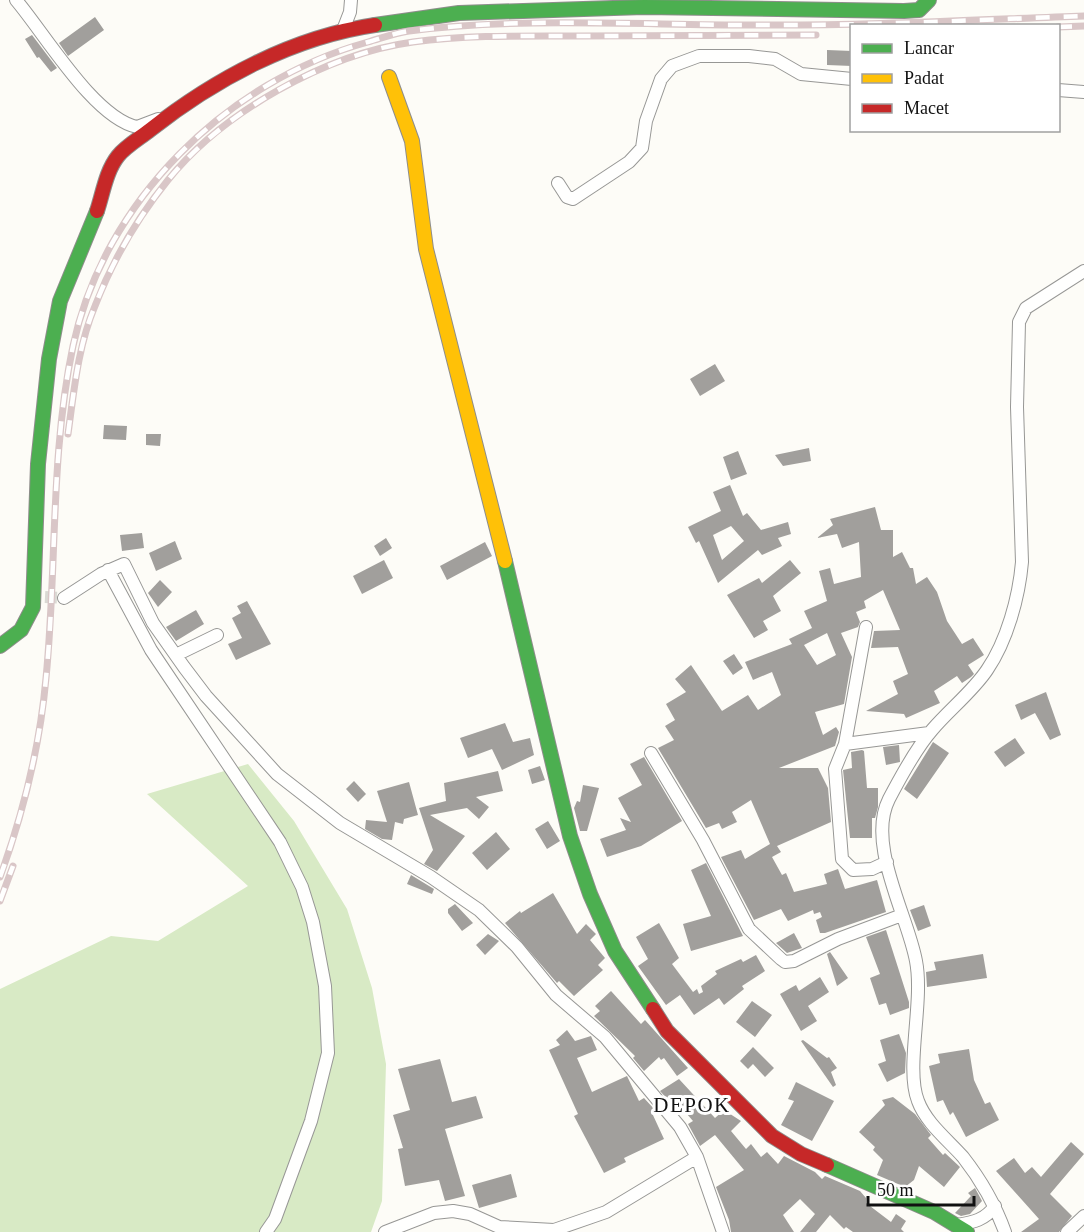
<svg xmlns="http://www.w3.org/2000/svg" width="1084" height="1232" font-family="Georgia,serif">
	<rect width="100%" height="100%" fill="#fdfcf7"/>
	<!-- forest -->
	<path fill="#d8eac5" d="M248 764 294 821 347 909 372 988 386 1064 382 1201 371 1232H0V989L111 936 158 941 248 886 147 794Z"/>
	<!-- building -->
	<path fill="#a19f9c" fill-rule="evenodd" d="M95 17 104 30 68 56 59 43Z
		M32 35 57 68 51 72 39 57 37 58 25 39Z
		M827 50 852 51V66L827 65Z
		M715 364 725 381 700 396 690 379Z
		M104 425 127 426 126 440 103 439Z
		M146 434H161L160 446 146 445Z
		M809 448 811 461 783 466 775 455Z
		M738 451 747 474 731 480 723 457Z
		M730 485 743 516 747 513 761 530 788 522 791 534 778 538 782 546 762 555 758 550 718 583 699 541 696 543 688 527 721 511 713 492ZM731 526 744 541 722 560 713 535Z
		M875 507 881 530H893V557L902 552 910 568H913L916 584 927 577 937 592 947 621 962 644 973 638 984 655 968 665 974 674 971 677 962 683 957 676 934 691 940 703 906 718 904 714 866 711 898 694 893 681 908 674 898 647 871 648 874 631 900 630 883 590 864 601 866 608 856 612 860 622 858 627 841 633 852 657 844 704 815 712 823 735 836 727 839 732 835 746 779 768H818L828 788 831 822 777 846 781 852 772 857 782 875 786 873 794 892 827 884 824 874 838 869 845 889 877 880 886 912 825 933H820L816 920 822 917 820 912 814 914 813 910 788 921 781 909 754 920 721 857 741 850 745 859 770 844 751 800 732 812 737 822 722 829 719 823 706 828 658 748 674 740 665 726 675 720 666 704 686 692 675 679 691 665 722 711 748 695 758 710 781 695 772 672 753 680 745 662 792 644 789 639 812 628 804 611 827 601 819 571 830 568 834 584 861 577 859 542 842 548 837 534 817 538 833 525 830 519ZM827 633 836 655 817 665 804 645Z
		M142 533 144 548 122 551 120 535Z
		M386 538 392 548 380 556 374 546Z
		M175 541 182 559 156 571 149 553Z
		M485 542 492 556 447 580 440 566Z
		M384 560 393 578 362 594 353 576Z
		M790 560 801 573 773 596 781 611 763 621 768 630 754 638 727 595 759 578 762 583Z
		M160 580 172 592 158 607 148 593Z
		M247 601 271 644 236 660 228 644 242 638 232 618 241 613 237 606Z
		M196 610 204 624 176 641 166 627Z
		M734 654 743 668 733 675 723 661Z
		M1046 692 1061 735 1050 740 1035 713 1021 720 1015 705Z
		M505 723 513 742 530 738 534 755 502 770 492 749 468 758 460 738Z
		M1015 738 1025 753 1005 767 994 752Z
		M933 742 949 753 917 799 904 789Z
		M899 745 900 762 886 765 883 747Z
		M862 750 864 751 867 788H878V807L875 818H872V838H850L843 770 852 768 851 752Z
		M644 757 682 821 641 846 607 857 600 839 626 830 620 818 631 822 618 798 642 785 630 764Z
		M540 766 545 780 532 784 528 770Z
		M498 771 503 791 476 797 489 807 479 819 467 808 430 815 465 836 437 871 424 864 433 850 419 808 446 801 444 783Z
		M354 781 366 794 358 802 346 789Z
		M409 782 418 815 404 819 403 824 395 822 392 840 382 839 365 829 366 820 387 822 377 791Z
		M583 785 599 788 587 831H580L574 808 577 801 580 802Z
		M548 821 560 841 547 849 535 829Z
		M496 832 510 849 487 870 472 853Z
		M706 863 743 936 691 951 683 924 711 916 691 870Z
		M411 875 434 889 432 894 407 884Z
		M553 893 577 934 586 924 596 934 590 940 605 958 598 965 603 970 574 996 559 981 557 983 505 923 520 911 521 913Z
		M455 904 473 923 462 931 448 913V909Z
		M924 905 931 926 918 931 910 910Z
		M659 923 679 958 672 964 693 992 697 989 699 994 703 992 701 986 717 974 715 971 741 959 743 962 756 955 765 971 742 986 744 989 724 1005 719 998 694 1015 680 995 666 1005 638 966 648 959 636 937Z
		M886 930 909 1002V1008L890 1015 886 1003 879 1005 870 978 880 974 866 937Z
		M794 933 802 948 787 953 776 943Z
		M488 934 499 941 485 955 476 945Z
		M830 952 848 978 837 986 827 954Z
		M983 954 987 978 927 987 926 972 936 970 934 962Z
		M820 977 829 992 808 1006 817 1021 801 1031 780 994 796 985 799 991Z
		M611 991 641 1024 645 1020 688 1068 677 1076 664 1058 661 1060 659 1057 644 1071 633 1058 635 1056 594 1016 600 1011 595 1006Z
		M752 1001 772 1015 755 1037 736 1022Z
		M567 1030 575 1041 591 1036 597 1050 577 1058 592 1092 627 1076 639 1101 644 1098 655 1110 652 1113 664 1139 624 1158 626 1162 604 1173 574 1116 578 1114 549 1050 560 1045 556 1040Z
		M899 1034 906 1053 905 1073 887 1082 878 1064 886 1061 880 1040Z
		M803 1040 827 1058 829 1057 837 1068 831 1072 836 1085 833 1087 801 1041Z
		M753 1047 774 1068 765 1077 753 1064 748 1069 740 1061Z
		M969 1049 974 1080 985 1104 990 1102 999 1120 966 1137 953 1112 950 1115 943 1100 937 1102 929 1066 940 1063 938 1054Z
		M440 1059 452 1102 476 1096 483 1118 445 1129 465 1196 445 1201 439 1180 405 1186 398 1149 403 1148 393 1115 410 1110 398 1069Z
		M679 1079 715 1118 724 1110 741 1121 731 1131 746 1149 751 1144 761 1157 767 1152 778 1164 784 1156 815 1172 822 1179 825 1176 860 1191 866 1198V1203L891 1222 896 1214 906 1221 901 1229 904 1232H853L846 1227 844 1229 830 1215 816 1232H800L815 1214 800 1199 783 1215 794 1232H731L729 1220 716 1187 744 1170 715 1135 700 1146 688 1124 693 1121 674 1099 670 1102 660 1091Z
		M796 1082 834 1101 812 1141 781 1125 794 1101 788 1099Z
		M893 1097 915 1114 931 1135 928 1138 943 1155 945 1153 960 1167 944 1187 919 1166 914 1180 905 1187 877 1175 883 1160 873 1150 875 1147 859 1132 885 1105 882 1100Z
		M1071 1142 1084 1154 1050 1194 1072 1216 1059 1232H1021L1039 1219 996 1171 1014 1158 1025 1173 1032 1167 1041 1177Z
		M511 1174 517 1197 479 1208 472 1185Z
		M975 1188 982 1201 970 1214 961 1216 955 1213 971 1196 968 1193Z"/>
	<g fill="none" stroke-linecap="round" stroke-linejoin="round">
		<!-- street-tunnel -->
		<path stroke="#dad9d4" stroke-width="12" stroke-dasharray="12 6" stroke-linecap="butt" d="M45 597 64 598"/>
		<defs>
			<path id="street" d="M16 0C45 34 94 118 137 127L158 119
				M343 30 350 12 351 0
				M1058 90 1084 92
				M558 183 567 197 573 199 629 162 642 148 646 121 661 79 672 66 699 56H749L775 59 801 74 852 79
				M108 570 151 650 280 842 302 887 313 922 325 986 328 1053 311 1121 275 1219 266 1232
				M64 598 101 574 124 564 153 623 184 667 206 696 277 774 340 823 431 877 479 910 517 947 556 995 605 1037 680 1127 697 1157 606 1212 554 1230 499 1227 470 1214 453 1211 434 1213 385 1232
				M866 627 845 744 835 769 842 859 853 870 872 869 887 862
				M178 654 217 635
				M845 744 929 733
				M651 753 703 840 749 929 781 959 785 962 794 961 838 939 902 915
				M697 1157 723 1232
				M957 1225C974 1222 985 1220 995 1206
				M1005 1232C995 1204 981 1180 963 1157 948 1140 926 1123 918 1101 905 1068 924 1002 916 961 908 916 866 844 889 799 900 778 917 747 932 730 949 710 973 691 987 670 1007 641 1019 597 1022 562L1017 407 1019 322 1026 308 1084 271
				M1067 1232 1084 1216"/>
			<path id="fast" d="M375 25 459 13 644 7 904 11 919 10 929 0
				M505 561 570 836 590 894 615 951 653 1009
				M0 646 21 630 33 607 38 464 49 359 60 301 97 211
				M827 1165 934 1212 967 1232"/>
			<path id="slow" d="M389 77 412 141 426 249 505 561"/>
			<path id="jam" d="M97 211C103 193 106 171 118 156 126 146 140 138 150 130 215 79 293 37 375 25
				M653 1009 667 1031 772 1136 801 1154 827 1165"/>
		</defs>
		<!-- street casing -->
		<use href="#street" stroke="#979795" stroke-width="14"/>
		<!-- fast casing -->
		<use href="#fast" stroke="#8e8d8b" stroke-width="16"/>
		<!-- slow casing -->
		<use href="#slow" stroke="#8e8d8b" stroke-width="16"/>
		<!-- jam casing -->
		<use href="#jam" stroke="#8e8d8b" stroke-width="16"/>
		<!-- street -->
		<use href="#street" stroke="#fffffe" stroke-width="12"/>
		<!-- fast -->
		<use href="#fast" stroke="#4caf50" stroke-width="14"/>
		<!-- slow -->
		<use href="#slow" stroke="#ffc107" stroke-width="14"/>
		<!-- jam -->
		<use href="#jam" stroke="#c62828" stroke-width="14"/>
		<defs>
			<path id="rail" d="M1058 27 1084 26
				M68 434C74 391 78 346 95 306 112 262 138 217 168 180 223 112 326 54 413 42 467 35 523 36 578 36 657 36 736 35 816 35
				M0 877C23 814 40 745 46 678 57 567 50 455 73 346 104 201 227 81 368 42 382 38 395 33 409 31 518 17 641 25 751 25 862 26 973 20 1084 16
				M0 901 13 866"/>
		</defs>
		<!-- rail casing -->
		<use href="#rail" stroke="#d9c6c7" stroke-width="7"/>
		<!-- rail -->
		<use href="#rail" stroke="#fff" stroke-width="4.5" stroke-dasharray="14" stroke-linecap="butt"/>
	</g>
	<g text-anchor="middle" stroke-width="6" stroke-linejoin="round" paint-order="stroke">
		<!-- quarter labels -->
		<g font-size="21" letter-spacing="1.5" fill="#111" stroke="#fff">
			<text x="692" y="1112">DEPOK</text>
		</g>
	</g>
	<!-- legend -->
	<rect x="850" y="24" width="210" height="108" fill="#ffffff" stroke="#a0a0a0" stroke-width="1.5"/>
	<rect x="862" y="44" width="30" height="9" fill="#4caf50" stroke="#a0a0a0" stroke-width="1.5"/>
	<text x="904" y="54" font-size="18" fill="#111111">Lancar</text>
	<rect x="862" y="74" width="30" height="9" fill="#ffc107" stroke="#a0a0a0" stroke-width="1.5"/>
	<text x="904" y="84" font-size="18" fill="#111111">Padat</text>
	<rect x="862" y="104" width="30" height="9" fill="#c62828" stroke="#a0a0a0" stroke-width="1.5"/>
	<text x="904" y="114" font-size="18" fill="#111111">Macet</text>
	<!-- scale -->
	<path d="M868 1196v9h106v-9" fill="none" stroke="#111111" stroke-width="3"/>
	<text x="877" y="1196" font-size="18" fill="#111111" stroke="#ffffff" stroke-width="4.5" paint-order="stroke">50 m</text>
</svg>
